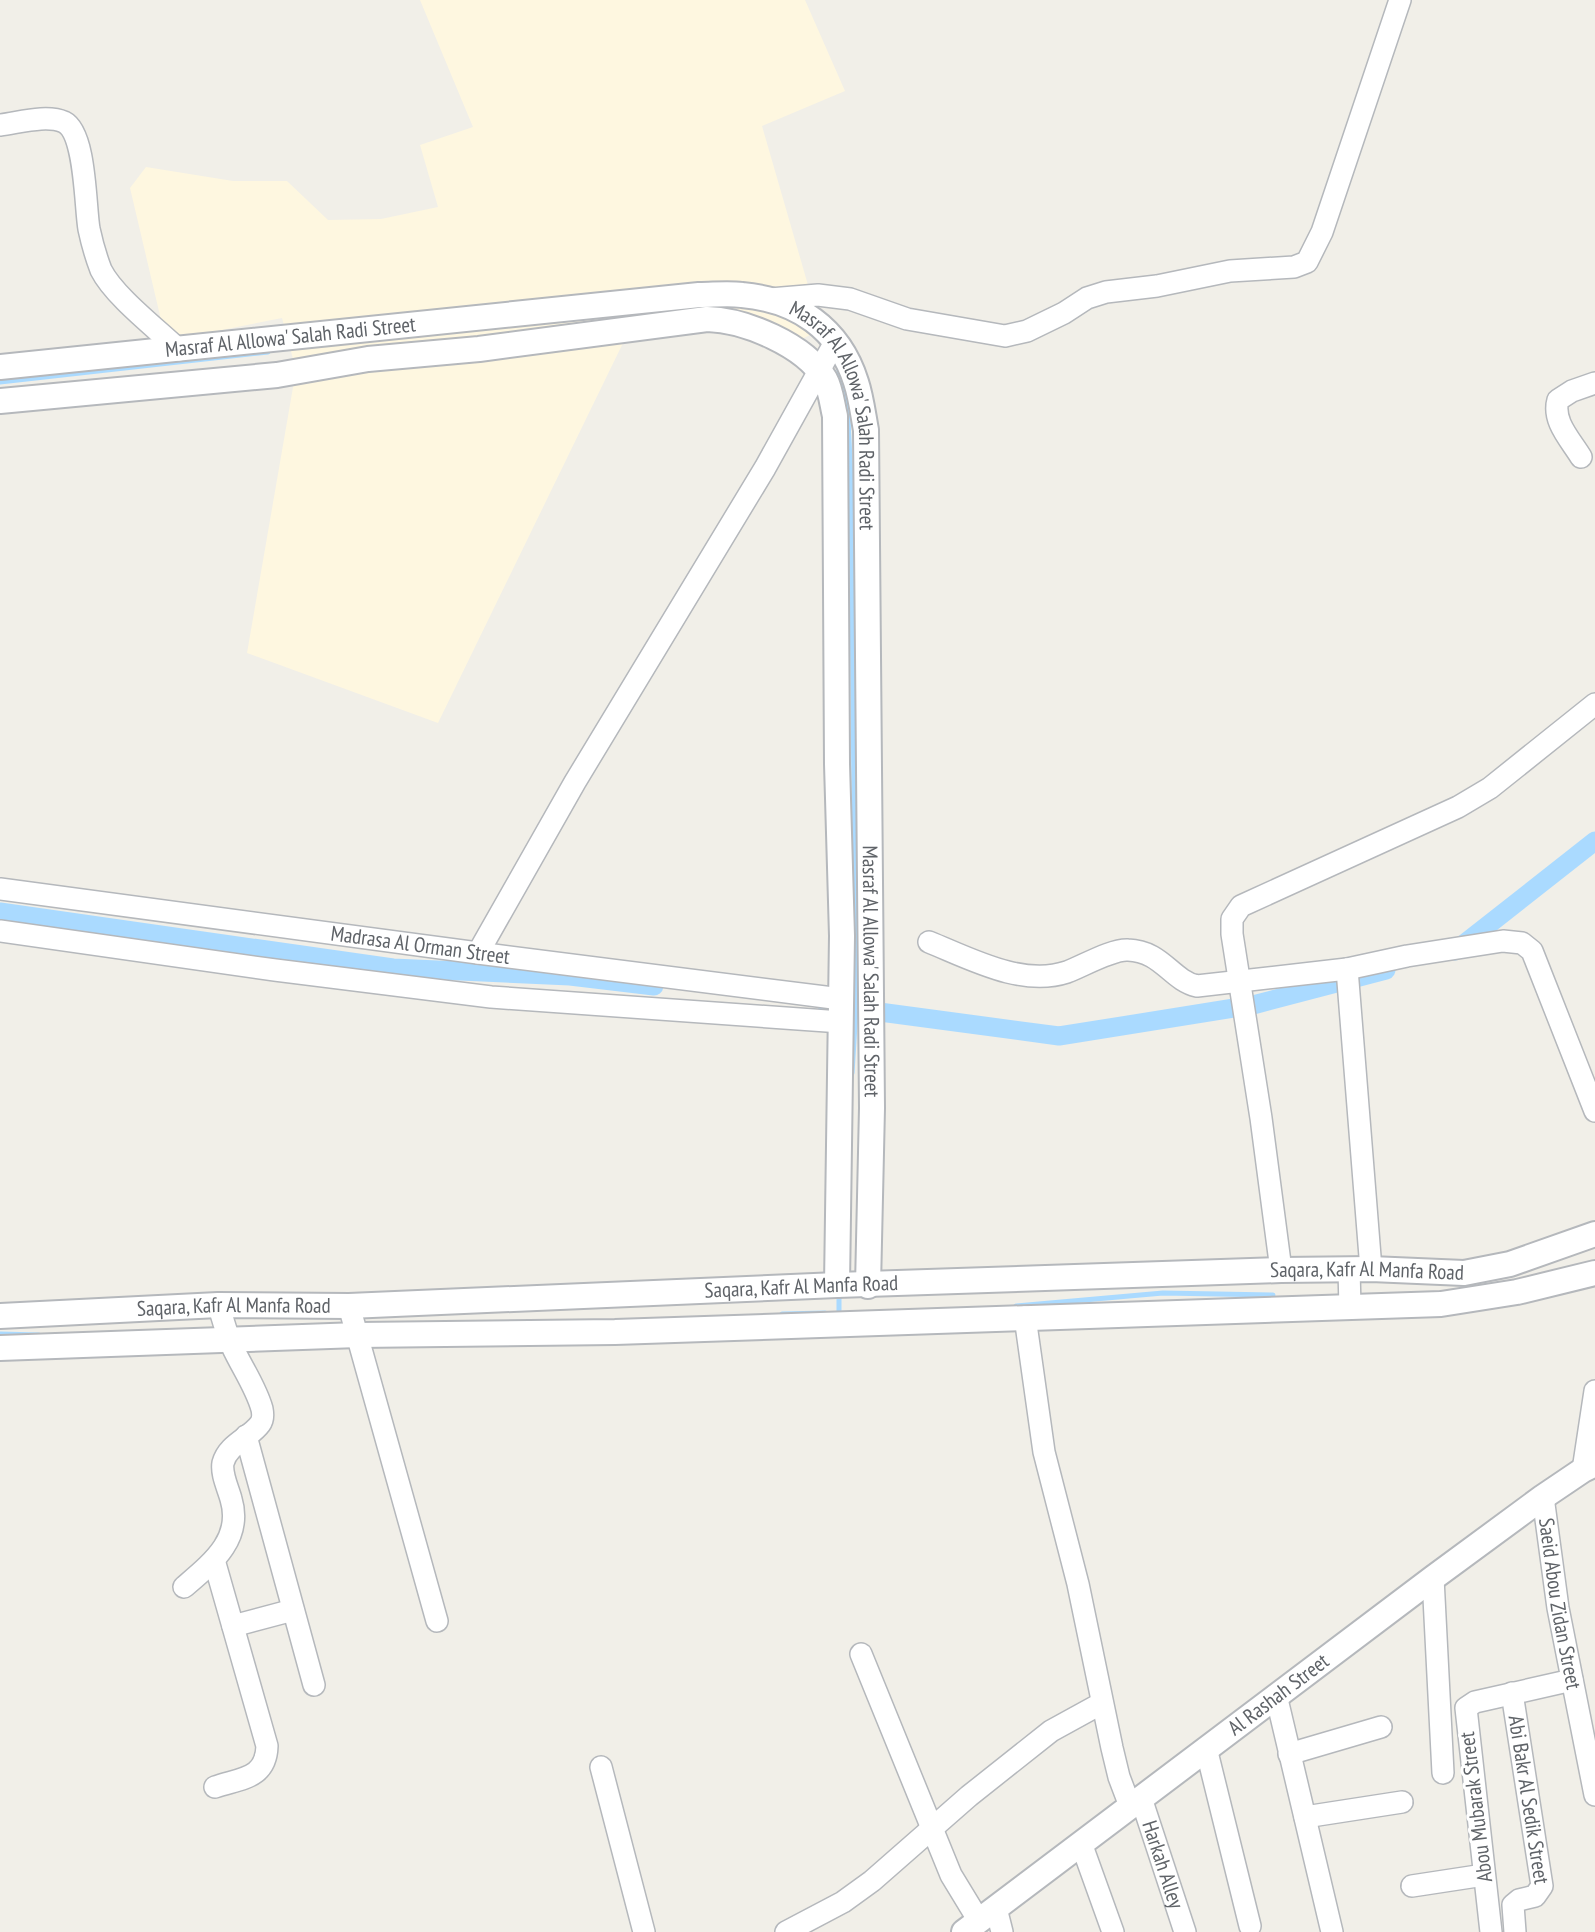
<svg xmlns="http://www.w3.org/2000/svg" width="1595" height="1932" font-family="'PT Sans Narrow',sans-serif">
	<rect width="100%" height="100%" fill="#f1efe8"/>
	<!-- commercial -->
	<path fill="#fef7e0" d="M420 0H805L845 91 762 126 821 330 782 348 719 322 623 343 438 723 247 653 296 370 282 318 166 341 130 188 146 167 233 181H287L328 220 381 219 438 207 420 145 473 127Z"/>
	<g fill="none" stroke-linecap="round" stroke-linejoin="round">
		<!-- stream -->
		<path stroke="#aadaff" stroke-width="5" d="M839 370 848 418 851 481 856 1009 852 1073
			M0 382 268 352
			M1016 1306 1163 1293 1273 1295
			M839 1312V1298
			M782 1314 825 1313
			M0 1334 39 1335"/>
		<!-- canal -->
		<path stroke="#aadaff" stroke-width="19" d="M0 912 393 968 570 976 654 986
			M1455 951 1595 841
			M827 1005 1059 1036 1253 1005 1386 970"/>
		<defs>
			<g id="minor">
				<path d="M0 125C18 123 46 114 64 122 86 133 85 206 89 229 92 243 96 257 101 270 114 296 157 329 179 350"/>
				<path d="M770 299 818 295 850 299 907 319 1005 336 1027 331 1064 313 1087 298 1106 292 1157 286 1230 271 1294 267 1307 262 1322 232 1400 0"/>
				<path d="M1581 457C1570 439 1552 421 1558 400L1572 391 1595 383"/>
				<path id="s1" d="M0 889 478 953 841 999"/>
				<path d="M0 931 275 970 491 997 841 1022"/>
				<path d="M929 942C971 959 1022 987 1067 972 1083 966 1112 949 1128 950 1162 951 1171 980 1197 986L1347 969 1407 956 1503 941 1522 943 1532 951 1595 1111"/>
				<path d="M478 953 575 782 765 468 835 342"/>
				<path d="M1347 969 1371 1269"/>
				<path d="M1349 1269 1350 1308"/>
				<path d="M1281 1270 1261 1118 1232 934V919L1241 906 1458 807 1490 788 1595 704"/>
				<path d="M349 1306 437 1621"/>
				<path d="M1025 1317 1044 1452 1078 1584 1112 1748 1119 1777 1130 1806"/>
				<path d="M246 1436 314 1685"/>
				<path d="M1583 1470 1595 1391"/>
				<path id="s2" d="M1543 1497 1558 1608 1595 1795"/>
				<path d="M214 1560 267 1746C266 1779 241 1778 215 1787"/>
				<path d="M1433 1578 1443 1773"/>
				<path d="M184 1587C212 1563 243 1539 231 1499 228 1488 221 1474 223 1463 228 1444 250 1438 260 1424 263 1420 263 1414 262 1409 256 1387 241 1366 232 1346 226 1333 223 1318 218 1305"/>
				<path d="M233 1626 293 1610"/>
				<path d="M861 1654 951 1875 979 1921"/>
				<path id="s3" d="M1512 1693 1542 1886 1535 1896 1519 1900 1513 1905 1515 1932"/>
				<path d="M1276 1695 1332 1932"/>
				<path d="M1206 1748 1250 1926"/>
				<path d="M1289 1754 1381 1727"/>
				<path d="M601 1767 644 1932"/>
				<path id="s4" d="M1141 1798 1185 1932"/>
				<path d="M1305 1817 1402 1802"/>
				<path d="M1081 1843 1113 1932"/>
				<path d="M1412 1886 1484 1875"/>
				<path d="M996 1908 1002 1932"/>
				<path d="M786 1932 843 1902 872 1881 969 1796 1051 1731 1102 1703"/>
				<path d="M1491 1932 1466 1708 1475 1702 1572 1680"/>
			</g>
			<g id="tertiary">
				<path id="s5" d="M0 367 699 295C713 295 728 293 742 295 797 300 839 328 856 382 861 397 863 414 866 430L872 1108 868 1286"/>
				<path d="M0 401 277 375 368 359 479 349 707 319C745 320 805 345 825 379 831 390 832 404 835 416L837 764 842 936 837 1285"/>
				<path id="s6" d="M0 1316 218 1305 349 1306 837 1285 1281 1270 1371 1269 1464 1273 1510 1264 1595 1234"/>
				<path d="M0 1348 358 1335 615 1332 1441 1304 1517 1292 1595 1273"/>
				<path id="s7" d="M964 1932 1433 1578 1543 1497 1583 1470 1595 1464"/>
			</g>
		</defs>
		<!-- minor casing -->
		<use href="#minor" stroke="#b5b8bc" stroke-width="24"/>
		<!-- tertiary casing -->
		<use href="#tertiary" stroke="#b5b8bc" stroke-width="28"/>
		<!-- minor -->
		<use href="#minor" stroke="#fff" stroke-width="21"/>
		<!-- tertiary -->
		<use href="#tertiary" stroke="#fff" stroke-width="24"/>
	</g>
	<g text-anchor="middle" stroke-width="6" stroke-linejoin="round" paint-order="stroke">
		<!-- street labels -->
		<g font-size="21" fill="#5f6368" stroke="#fff">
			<text dy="7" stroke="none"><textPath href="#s5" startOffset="292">Masraf Al Allowa' Salah Radi Street</textPath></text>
			<text dy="7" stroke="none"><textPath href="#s5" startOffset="922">Masraf Al Allowa' Salah Radi Street</textPath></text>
			<text dy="7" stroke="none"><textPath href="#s1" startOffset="424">Madrasa Al Orman Street</textPath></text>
			<text dy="7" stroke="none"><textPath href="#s5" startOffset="1489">Masraf Al Allowa' Salah Radi Street</textPath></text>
			<text dy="7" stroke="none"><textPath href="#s6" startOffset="1368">Saqara, Kafr Al Manfa Road</textPath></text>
			<text dy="7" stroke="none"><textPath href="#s6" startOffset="802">Saqara, Kafr Al Manfa Road</textPath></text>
			<text dy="7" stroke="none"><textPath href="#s6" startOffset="234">Saqara, Kafr Al Manfa Road</textPath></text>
			<text dy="7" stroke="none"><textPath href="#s2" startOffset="108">Saeid Abou Zidan Street</textPath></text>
			<text dy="7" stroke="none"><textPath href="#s7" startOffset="394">Al Rashah Street</textPath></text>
			<text dy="7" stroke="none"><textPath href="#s3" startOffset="108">Abi Bakr Al Sedik Street</textPath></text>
			<text transform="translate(1476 1807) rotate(-97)" y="7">Abou Mubarak Street</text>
			<text dy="7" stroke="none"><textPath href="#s4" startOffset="70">Harkah Alley</textPath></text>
		</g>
	</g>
</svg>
